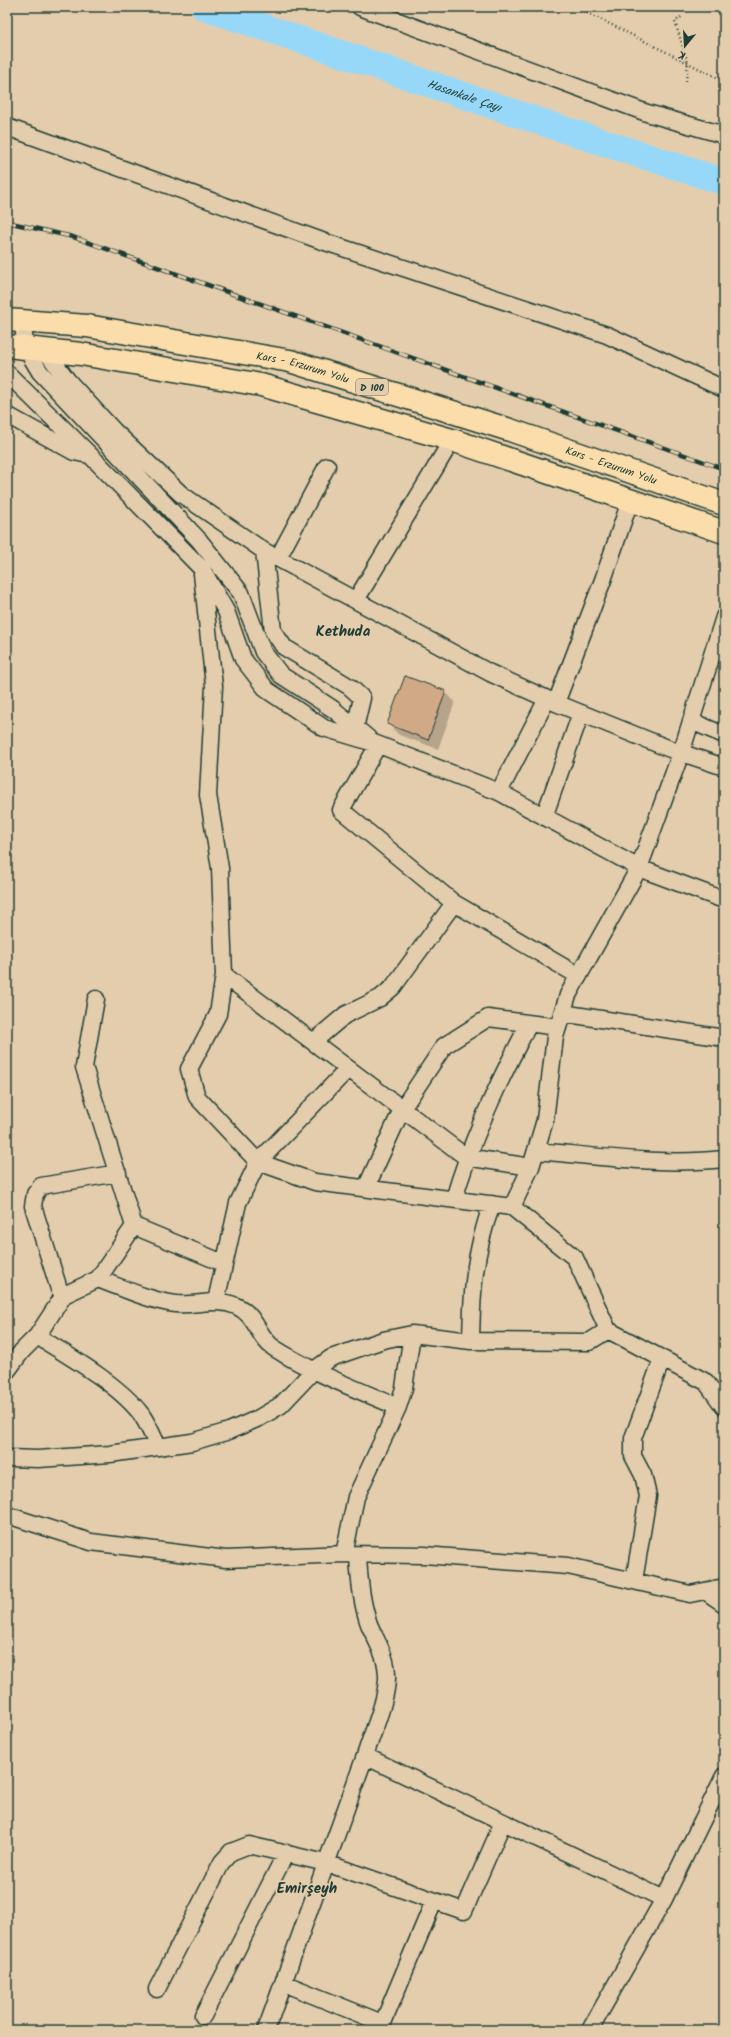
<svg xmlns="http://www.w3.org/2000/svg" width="731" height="2037" font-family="Kalam,sans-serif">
	<rect width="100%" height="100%" fill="#e4cdad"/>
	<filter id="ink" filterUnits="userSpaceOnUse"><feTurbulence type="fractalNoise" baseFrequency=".025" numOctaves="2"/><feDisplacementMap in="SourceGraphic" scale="8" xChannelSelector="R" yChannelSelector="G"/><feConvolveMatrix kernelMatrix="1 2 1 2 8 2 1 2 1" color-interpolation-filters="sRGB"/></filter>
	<g filter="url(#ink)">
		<!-- shadow -->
		<path fill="#0003" d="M445 692 455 702 438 749 399 735 388 724Z"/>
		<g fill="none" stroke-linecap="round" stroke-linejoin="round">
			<!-- river -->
			<path stroke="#97d8f9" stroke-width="27" id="s1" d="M204 7 553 126 724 182"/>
		</g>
		<!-- building -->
		<path fill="#d1a986" stroke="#1f3d34" d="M405 676 446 691 428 740 387 724Z"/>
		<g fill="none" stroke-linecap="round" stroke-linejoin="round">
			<defs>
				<path id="minor" d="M360 7 647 113 724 135
					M7 127 322 241 607 335 724 389
					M23 321 25 347 40 372 199 540 241 593 263 652 281 675 333 709 368 738
					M45 350 68 381 114 431 181 494 264 551 490 673 556 703 670 749 724 767
					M7 373 90 455 202 569 226 611 243 659 267 690 324 728 374 743 499 792 639 868 724 900
					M7 415 74 452 89 455
					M264 551 273 631 284 647 350 687 362 698 355 728
					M278 558 327 466
					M202 574 214 686 208 795 220 868 224 975 218 1014 189 1069 197 1097 258 1162 238 1203 216 1301
					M356 600 452 440
					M556 703 603 580 630 501
					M691 721 724 735
					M378 745 341 810 454 903 579 976
					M499 792 547 699
					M544 817 581 713
					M224 975 466 1157 531 1167
					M96 999 84 1067 134 1226 223 1263
					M562 1013 724 1038
					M313 1042 345 1015 380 998 393 987 454 903
					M348 1069 258 1162 315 1182 512 1207 575 1258 608 1330 706 1382 724 1407
					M536 1151C598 1156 662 1166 724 1159
					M366 1188 402 1109 444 1046 488 1018 558 1027
					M454 1199C472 1138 499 1080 529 1024
					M512 1207 531 1167 545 1120 555 1037 568 995 639 868 681 753 724 617
					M98 1279C123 1288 150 1301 176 1304 197 1306 217 1297 236 1306 257 1315 257 1337 274 1348 313 1373 356 1389 398 1407
					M64 1295 59 1289 33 1206 35 1194 41 1186 118 1173
					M37 1336C69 1356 118 1384 141 1414 148 1424 153 1436 158 1447
					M471 1341C472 1289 474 1254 492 1204
					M7 1371 22 1351 37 1336 64 1295 98 1279 134 1226
					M7 1458 38 1459 110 1454 192 1442 229 1431 259 1418 281 1405 314 1370 331 1358 383 1340 412 1334 471 1341 589 1342 608 1330
					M7 1515 91 1542 226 1559 344 1554 424 1555 568 1566 690 1594 724 1587
					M344 1554 356 1497 398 1407 404 1388 412 1334
					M358 1555C359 1578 361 1602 369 1624 377 1643 388 1658 387 1679 386 1703 372 1733 365 1756
					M634 1581 648 1496 643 1475 633 1456V1438L662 1359
					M705 1591 724 1604
					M283 1983 382 2023
					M157 1989 222 1862 231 1852 249 1845 326 1863 464 1911 503 1822
					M203 2016 286 1853
					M266 2030 365 1756 664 1899
					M380 2030 434 1901
					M590 2030 664 1899 724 1776"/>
				<g id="highway">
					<path id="s2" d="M7 320 87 326 290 361 510 430 724 504"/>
					<path d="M7 346 81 354 261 385 452 440 724 532"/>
				</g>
			</defs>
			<!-- minor casing -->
			<use href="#minor" stroke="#1f3d34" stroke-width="19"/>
			<!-- highway casing -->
			<use href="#highway" stroke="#1f3d34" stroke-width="25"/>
			<!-- path -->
			<path stroke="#1f3d34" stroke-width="2.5" stroke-dasharray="1 3" stroke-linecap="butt" d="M576 7 724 81
				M681 17 675 22 688 63 686 81"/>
			<!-- minor -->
			<use href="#minor" stroke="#e4cdad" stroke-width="16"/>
			<!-- highway -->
			<use href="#highway" stroke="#faddab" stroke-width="22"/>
			<defs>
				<path id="rail" d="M7 222 73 237 724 469"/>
			</defs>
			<!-- rail casing -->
			<use href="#rail" stroke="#1f3d34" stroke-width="4.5"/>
			<!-- rail -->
			<use href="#rail" stroke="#e4cdad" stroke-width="3" stroke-dasharray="9" stroke-linecap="butt"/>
		</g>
	</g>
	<g text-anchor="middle" stroke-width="3.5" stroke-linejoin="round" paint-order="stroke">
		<!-- shield labels -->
		<rect fill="#e4cdad" stroke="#5a6858" stroke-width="1" x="356" y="379" width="32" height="16" rx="3"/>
		<g font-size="10" font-weight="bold" fill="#1f3d34">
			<text x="372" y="391">D 100</text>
		</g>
		<!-- street labels -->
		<g font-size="11" fill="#1f3d34" stroke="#e4cdad">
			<text dy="4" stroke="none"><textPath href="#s2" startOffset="300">Kars - Erzurum Yolu</textPath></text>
			<text dy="4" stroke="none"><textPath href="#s2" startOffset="624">Kars - Erzurum Yolu</textPath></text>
		</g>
		<!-- water labels -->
		<g font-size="12" font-style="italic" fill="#25453e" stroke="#e4cdad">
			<text dy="4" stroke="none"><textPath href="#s1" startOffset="275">Hasankale Çayı</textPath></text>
		</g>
		<!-- district labels -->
		<g font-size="15" font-weight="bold" fill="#1f3d34" stroke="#e4cdad">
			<text x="343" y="636">Kethuda</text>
			<text x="307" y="1893">Emirşeyh</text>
		</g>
	</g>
	<!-- margin -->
	<rect width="731" height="2037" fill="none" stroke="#e4cdad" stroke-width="24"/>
	<rect x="12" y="12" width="707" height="2013" fill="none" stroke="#1f3d34" stroke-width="1.5" filter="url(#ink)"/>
	<!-- north arrow -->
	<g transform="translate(685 46) rotate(198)" stroke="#e4cdad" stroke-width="3" paint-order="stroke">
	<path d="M0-3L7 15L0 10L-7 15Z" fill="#1f3d34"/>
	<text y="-6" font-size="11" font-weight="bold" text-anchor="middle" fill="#1f3d34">K</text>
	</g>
</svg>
